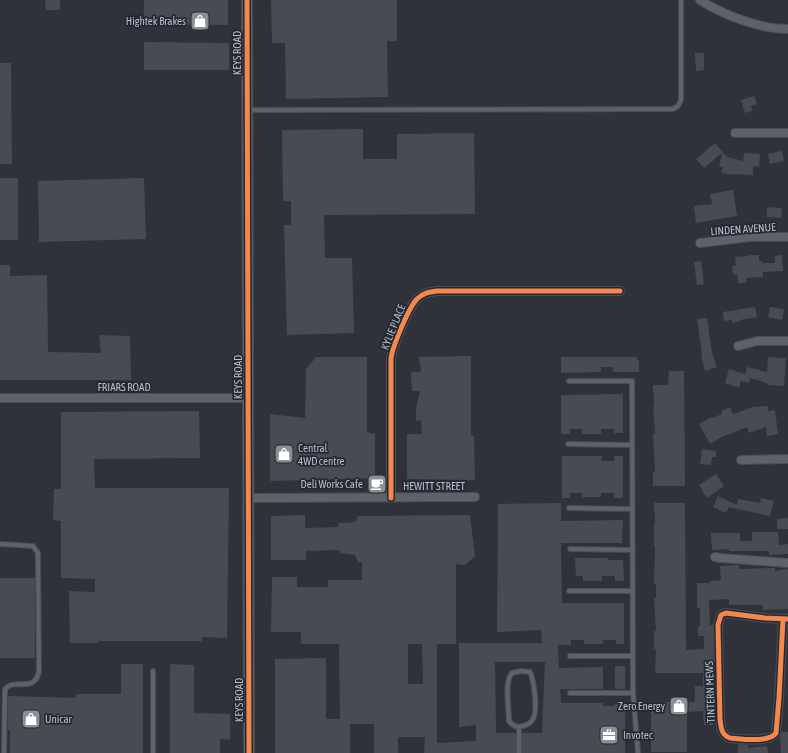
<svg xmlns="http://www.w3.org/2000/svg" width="788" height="753" font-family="'Asap Condensed',sans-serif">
	<rect width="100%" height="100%" fill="#2f323a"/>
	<!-- building -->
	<path fill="#484b52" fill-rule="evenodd" d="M45 0H60V10H46Z
		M144 0H228V25L144 24Z
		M271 0H397V41H387L388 97 286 99 285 43H272Z
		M144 42 229 43V70H144Z
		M695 53H704V70L696 71Z
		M0 63H11L12 164H0Z
		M754 96 757 104 751 106 752 111 745 113 741 100Z
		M363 129V159H397V134L474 133 475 214 324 215 325 258H352L354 333 287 335 284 225H291V201H283L282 130Z
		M715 143 727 157 743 161 744 153 760 154 759 167 753 166V175L733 174 732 175 721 173 723 167H719L722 153 704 168 696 159Z
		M782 151 784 161 770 164 768 154Z
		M0 178H18V240H0Z
		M144 178 146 239 39 242 38 181Z
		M733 190 737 216 696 223 694 206 712 204 710 194Z
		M767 207 782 208 781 218 767 217Z
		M749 255H759V261H762V263H775V256L782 255 783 271 763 272V277L746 278V283H738L737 274 733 275 732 266H736L735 257 749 256Z
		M701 261 704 284 697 285 694 262Z
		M0 265H10V276L47 275 48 352 101 353 99 335 130 336 131 380H0Z
		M755 307 757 317 740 320V321L733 323 732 320 724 321 723 312Z
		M770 307 784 309 782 320 768 317Z
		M707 318 712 352 717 367 705 371 701 356 702 355 697 319Z
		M471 356V436H474L475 480 407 479V434H422L421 420 416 421V409L420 391H412L411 372H421L419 357Z
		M316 357H367V432L375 434V478L270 481V414L305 418 306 369Z
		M561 357H637V360H639V372H613V367H601V372L561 373Z
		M768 357 786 358 784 386 767 385V383L750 378 749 383 741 381 739 388 725 383 729 369 745 374 747 367 767 372Z
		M669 371H684L685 486H653V472H655L653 434H655L653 406H654V393H653V385H668Z
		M623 394V433H614V429H601V434H582V429H570V434H561V395Z
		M768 406V411L775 410 778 434 767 436 766 427 749 433 747 427 722 437 710 444 699 424 711 417 712 418 722 414V411L730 407 733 414 753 407Z
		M199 411 200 458 94 459 95 488H229L227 638 202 637V641H98V643H70L69 591 95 592V579L61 578V521L53 520 54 489H61V412Z
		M702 449 716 451V457H712L711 465 700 464Z
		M562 456H602L601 461H614V456H623V498H614V493H601V497H582V493H570V498H562Z
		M716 474 724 486 707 498 699 485Z
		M718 496 737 505 738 499 760 503 761 498 774 501 770 516 729 507 726 513 713 507Z
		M561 503V521L623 520 622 543H561L562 603H624V644H616V640H603V644H584V640H571V645H558L559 668 603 667V689H560L561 703H603V706H615V703H625V753H522V733H542L545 662H495L496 733H516V753H424L425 737H398V753H374V724H350V753H275V659L326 658V719H340L339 644H301V632H271L272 577H297V587H328V580H362V562H358L355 555 340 553 339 550 306 551V560H271V516L305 515V528L338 527 339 523 355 522 358 516 470 515 475 556 465 565 456 564V644H437V743L476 741V725L459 727V643H542L541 630 497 632 498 504ZM408 644H422L423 684H408Z
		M654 503H685L686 650 704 649V636H698V626H700V608H697V583H710V581L721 580 720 566 739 565V569L775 568V571L788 569V609L763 610V605H729V599L709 600 710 625H713L714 696 712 697 713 725H704L703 711 687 712V752H651V702H695V686H703V673H655L656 649H654V631H656L654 598H656V584H654L655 546H654V524H655V511H654Z
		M788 518V529H777V519Z
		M752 532H778L779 545 788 544V554L769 555V551H729V549L712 550 711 533H740V541H752Z
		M575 558H608V560H623L624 581H615V576H602V581H583V576H576Z
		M0 578H35V658H0Z
		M121 664H143V753H10V730H8V696L76 698V694H121Z
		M170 664 194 665V713L230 714V740L220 739V753H170Z
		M615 666H625V689H615Z
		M782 732H788V753H781L780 736Z
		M738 744 748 745 749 748 767 746 768 753H738Z"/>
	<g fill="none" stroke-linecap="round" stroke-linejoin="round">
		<defs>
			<path id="service" d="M248 110 673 109 678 106 681 100V0
				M569 381H632L633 693 638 753
				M568 444 632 445
				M569 508 632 509
				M0 544 33 546 38 553V560L39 672C33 694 16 677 5 689L4 753
				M570 549 633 550
				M569 591H633
				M570 656H633
				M521 671 530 672C534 681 538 710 533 719 531 723 527 725 523 726 517 728 513 726 509 721 509 708 504 682 512 673Z
				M570 693H633
				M153 753V671
				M519 753V727"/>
			<path id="minor" d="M700 0C723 15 760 29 788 29
				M735 133H788
				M700 243 750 237H788
				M738 346 757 341H788
				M0 398H248
				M741 460 788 459
				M249 498 475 497
				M391 498V359C392 347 409 307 417 299 423 293 429 292 437 291H620
				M715 557 721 558 788 563
				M783 619 779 698 776 733C769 743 742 739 730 738 721 735 721 727 720 719L718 625 721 615 726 613 765 618 788 619"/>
			<path id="tertiary" d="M247 0 249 753"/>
		</defs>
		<!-- service casing -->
		<use href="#service" stroke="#4a4d52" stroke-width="6"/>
		<!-- minor casing -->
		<use href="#minor" stroke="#4a4d52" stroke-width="10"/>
		<!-- tertiary casing -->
		<use href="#tertiary" stroke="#4a4d52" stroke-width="12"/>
		<!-- service -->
		<use href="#service" stroke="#5f6168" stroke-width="4"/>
		<!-- minor -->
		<use href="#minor" stroke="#5f6168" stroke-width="8"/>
		<!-- tertiary -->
		<use href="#tertiary" stroke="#5f6168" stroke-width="10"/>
		<defs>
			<path id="cycleway" d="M247 0 249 753
				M391 498V359C392 347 409 307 417 299 423 293 429 292 437 291H620
				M783 619 779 698 776 733C769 743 742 739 730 738 721 735 721 727 720 719L718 625 721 615 726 613 765 618 788 619"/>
		</defs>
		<!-- cycleway casing -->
		<use href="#cycleway" stroke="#222834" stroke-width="8"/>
		<!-- cycleway -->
		<use href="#cycleway" stroke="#f5874c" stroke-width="5"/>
	</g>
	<!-- icons -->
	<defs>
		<symbol id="shop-square" viewBox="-11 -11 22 22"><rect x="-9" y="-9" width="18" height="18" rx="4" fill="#898e97" stroke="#222834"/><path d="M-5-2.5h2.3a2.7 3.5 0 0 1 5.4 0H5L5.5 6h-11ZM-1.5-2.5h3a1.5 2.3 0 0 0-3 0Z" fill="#fff"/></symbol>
		<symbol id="cafe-square" viewBox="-11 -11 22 22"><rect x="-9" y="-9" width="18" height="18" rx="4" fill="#898e97" stroke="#222834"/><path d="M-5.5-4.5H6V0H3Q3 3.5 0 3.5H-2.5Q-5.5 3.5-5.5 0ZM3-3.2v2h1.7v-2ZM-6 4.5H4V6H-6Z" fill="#fff"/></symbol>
		<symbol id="office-square" viewBox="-11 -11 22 22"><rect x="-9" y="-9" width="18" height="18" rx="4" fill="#898e97" stroke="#222834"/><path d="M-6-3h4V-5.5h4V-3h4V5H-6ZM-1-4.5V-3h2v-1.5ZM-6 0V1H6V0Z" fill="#fff"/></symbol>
	</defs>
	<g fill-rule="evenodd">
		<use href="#shop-square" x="189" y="10" width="22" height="22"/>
		<use href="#shop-square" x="273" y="443" width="22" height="22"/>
		<use href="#cafe-square" x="366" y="473" width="22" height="22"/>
		<use href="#shop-square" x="668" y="695" width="22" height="22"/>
		<use href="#shop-square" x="20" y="708" width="22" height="22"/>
		<use href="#office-square" x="598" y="724" width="22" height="22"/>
	</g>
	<g text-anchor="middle" stroke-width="3.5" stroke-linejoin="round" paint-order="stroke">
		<!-- poi labels -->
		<g font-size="11" fill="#babfc9" stroke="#222834" text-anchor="end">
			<text x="186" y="25">Hightek Brakes</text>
			<text x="298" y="452" text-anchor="start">Central<tspan x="298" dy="13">4WD centre</tspan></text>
			<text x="363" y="488">Deli Works Cafe</text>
			<text x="665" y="710">Zero Energy</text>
			<text x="45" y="723" text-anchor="start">Unicar</text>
			<text x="623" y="739" text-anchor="start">Invotec</text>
		</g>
		<!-- street labels -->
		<g font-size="11" fill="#babfc9" stroke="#222834">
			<text transform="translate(237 53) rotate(-90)" y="4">KEYS ROAD</text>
			<text transform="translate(743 229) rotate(-4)" y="4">LINDEN AVENUE</text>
			<text transform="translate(393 327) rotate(-68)" y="4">KYLIE PLACE</text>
			<text transform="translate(238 377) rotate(-90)" y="4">KEYS ROAD</text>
			<text x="124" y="391">FRIARS ROAD</text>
			<text x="434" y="490">HEWITT STREET</text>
			<text transform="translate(710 692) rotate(-92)" y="4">TINTERN MEWS</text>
			<text transform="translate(239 700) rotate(-90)" y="4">KEYS ROAD</text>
		</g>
	</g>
</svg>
